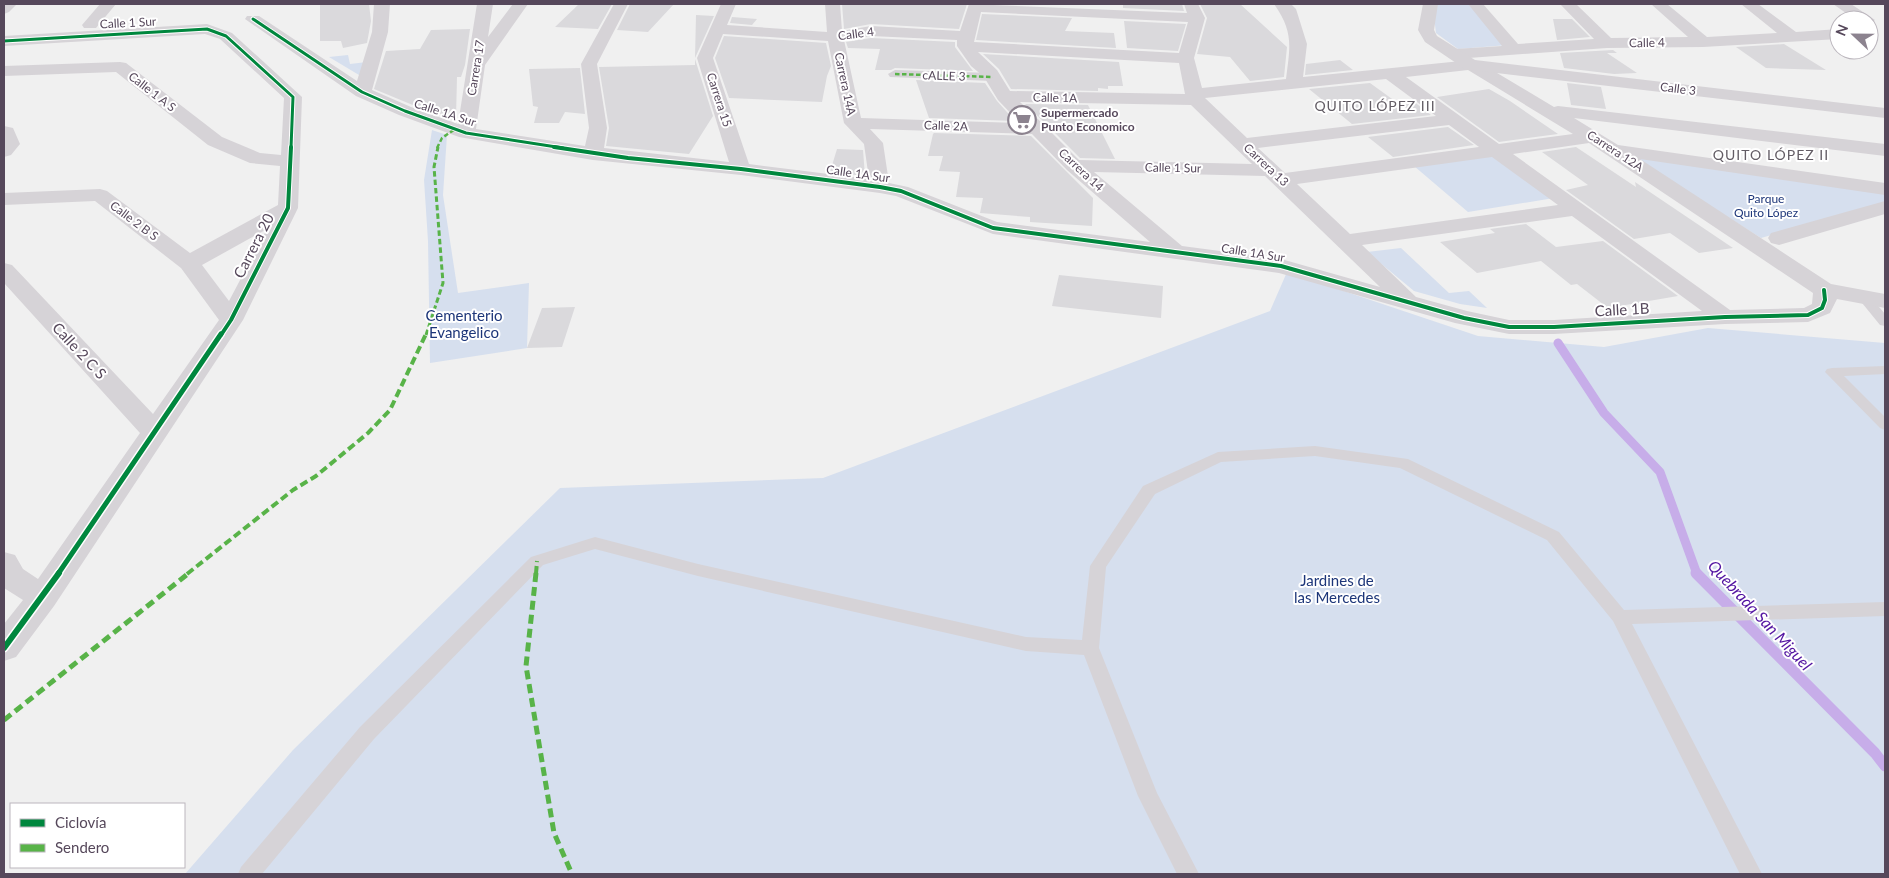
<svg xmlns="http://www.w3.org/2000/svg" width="1889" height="878" font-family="Lato,sans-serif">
	<rect width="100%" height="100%" fill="#f0f0f0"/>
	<!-- green -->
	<path fill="#d6dfee" d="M1437 4H1468L1508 45 1458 49 1436 33 1434 17Z
		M348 55 350 64 367 62 364 78 329 57Z
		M432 130 447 135 443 195 458 293 529 283 527 348 430 363 428 241 424 180Z
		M1493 155 1554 198 1468 212 1414 166Z
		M1633 157 1885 193V202L1761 238Z
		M1401 248 1449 293 1469 291 1487 308 1460 304 1414 291 1367 252Z
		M1287 272 1478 336 1604 347 1708 328 1885 343V874H185L293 750 560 488 823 478 1270 311Z"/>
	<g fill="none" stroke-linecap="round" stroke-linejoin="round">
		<!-- stream-far1 -->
		<path stroke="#c7ade9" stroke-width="9" d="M1558 343 1604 413 1660 472 1697 574"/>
		<!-- stream -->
		<path stroke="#c7ade9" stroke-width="11" d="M1696 573 1875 753 1885 766"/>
	</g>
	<!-- building -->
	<path fill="#dad9dc" d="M320 4H369L371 21 367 43 343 48 341 41H320Z
		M579 4H612L598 29 555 27Z
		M630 4H674L648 32 617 30Z
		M842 4H967L959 29 871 24 844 29Z
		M1123 4H1182L1184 11 1123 8Z
		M1200 4H1240L1287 47 1284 77 1250 81 1230 57 1197 54 1207 18Z
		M982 14 1072 18 1065 31 1114 33 1116 48 976 40Z
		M696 15 714 16 695 58Z
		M732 17 757 19 752 25 730 23Z
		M1553 19H1572L1590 37 1557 40Z
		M1124 21 1186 24 1178 51 1127 48Z
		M470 29 465 65 461 77H457L456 118 420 108 374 89 386 51 420 49 431 30Z
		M724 36 826 43 831 66 827 76 822 102 729 98 715 58Z
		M871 38 955 42V47L973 71 895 68 891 70H875L880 49 848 48 846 42Z
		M1784 44 1826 70 1766 68 1736 47Z
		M1613 50 1617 53H1607L1637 73 1614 74 1564 68 1560 53Z
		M983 54 1119 62 1123 86H1108V89L1098 88V91L1011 89 999 69Z
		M695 59 713 116 689 154 606 146 609 128 599 67 695 65Z
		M1340 60 1353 70 1305 75 1306 64Z
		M580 68 585 114 565 112 559 123H534L538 107 533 106 529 69Z
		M916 80 985 83 997 101 1015 121 929 118Z
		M1370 83 1399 104 1413 101 1431 115 1352 124 1309 89Z
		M1567 83 1601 87 1606 109 1571 105Z
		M1489 89 1510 101 1558 134 1499 142 1437 97Z
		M1025 104 1088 105 1115 159 1080 158 1051 129 1049 124 1044 122Z
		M1448 127 1474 145 1393 157 1368 137Z
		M934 133 1031 136 1093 198 1092 226 1030 222V217L980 213 983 198 956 197 960 172 939 171 943 156H928L933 134Z
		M1576 147 1636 187 1635 182 1733 248 1699 253 1670 233 1634 239 1566 190 1588 185 1542 152Z
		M837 149 863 150 865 176 830 172Z
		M1526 224 1556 247 1603 241 1678 296 1608 308 1577 284 1571 285 1541 261 1477 273 1440 242 1495 233 1490 229Z
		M1059 275 1163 286 1161 318 1052 306Z
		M575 307 562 347 527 348 542 308Z"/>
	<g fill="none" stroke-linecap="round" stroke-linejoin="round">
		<!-- service -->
		<path fill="#d6d3d7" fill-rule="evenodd" d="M1864 294 1869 295 1885 314V326L1880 325 1858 298Z
			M1885 366V374L1844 376 1885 417V430L1880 428 1825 372 1827 369 1832 368Z
			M1315 446 1408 459 1559 532 1624 610 1885 602V616L1632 624 1762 874H1740L1613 621 1547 540 1400 468 1315 456 1221 462 1155 494 1106 567 1099 648 1157 793 1199 874H1177L1138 796 1084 655 1026 651 698 576 595 549 543 565 374 739 262 874H238L241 867 360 727 531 557 595 537 698 564 1026 637 1082 640 1090 566 1143 486 1218 452Z"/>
		<!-- pedestrian -->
		<path fill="#d6d3d7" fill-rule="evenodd" d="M895 70 993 73 1000 77 993 81 890 77 888 74Z"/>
		<!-- minor -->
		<path fill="#d6d3d7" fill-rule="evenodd" d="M4 4H17L9 12 4 14Z
			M100 4H116L96 28H84L82 25Z
			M374 4H390L388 32 372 90 411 107 458 124 477 4H493L488 37 513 4H528L485 65 476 129 585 146 589 128 581 64 614 4H628L597 64 607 128 604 148 729 162 697 58 721 4H736L727 25 827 32 825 4H840L842 31 871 26 960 31 969 4 1187 13 1184 4H1198L1205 18 1194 58 1202 88 1286 79C1290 47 1294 32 1274 4H1291L1296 9 1307 44 1303 77 1471 60 1477 61 1554 107 1558 106 1885 144V156L1574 118 1618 145 1885 183V195L1640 159 1831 284 1885 294V308L1837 299 1830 313 1808 322 1725 324 1554 334H1509L1455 323 1279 273 993 234 896 196 880 193 741 175 593 160 459 137 399 115 356 96 245 19 247 16H259L357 81 372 32ZM981 12 1188 22 1179 53 974 42ZM723 34 828 41 844 123 864 144 869 179 749 164 713 58ZM871 36 957 40V46L971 66 984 77 998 100 1020 123 861 118 844 40ZM978 52 1179 63 1185 94 1010 91 997 70ZM1468 70 1573 134 1499 144 1406 77ZM1386 79 1436 116 1247 138 1205 98ZM1020 102 1191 105 1252 164 1079 160 1049 130 1047 125 1043 124ZM1449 125 1479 147 1285 173 1258 148ZM870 129 1032 134 1067 170 1150 242 997 222 908 187 889 183 883 143ZM1589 143 1813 293 1812 304 1804 308 1730 310 1513 154ZM1492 157 1558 205 1350 234 1297 184ZM1094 172 1265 176 1380 287 1281 259 1182 246ZM1572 216 1702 311 1554 320H1509L1467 311 1416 297 1362 245Z
			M1468 4H1483L1518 44 1594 39 1560 4H1576L1611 38 1688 37 1651 4H1667L1707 37 1777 33 1741 4H1758L1796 32 1839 29V39L1703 47 1607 48 1455 59 1449 58 1447 54 1449 50 1455 49 1502 46Z
			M1833 4H1851L1875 20 1869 24V20H1856Z
			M207 24 232 33 302 97 298 208 243 320 54 606 16 657 4 661V624L23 600 4 588V552L15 555 23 569 38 579 140 433 4 283V263L12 265 153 414 219 320 181 268 95 201 4 205V193L100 189 107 191 190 253 278 205 280 166 250 163 208 145 116 72 4 76V66L120 62 126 63 222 137 260 153 281 155 284 98 220 39 205 34 4 46V36ZM267 229 229 301 202 265Z
			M4 126 13 128 20 144 11 155 4 157Z
			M1885 201V214L1779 245 1771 243 1768 238 1771 233Z"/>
		<!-- tertiary -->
		<path fill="#d6d3d7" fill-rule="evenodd" d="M1423 4H1438L1434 30 1437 36 1475 60 1885 108V118L1471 70 1465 69 1425 42 1418 30Z"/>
		<!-- quiet-far3 -->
		<path stroke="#58b348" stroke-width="2.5" stroke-dasharray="4.5 2.5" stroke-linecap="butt" d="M895 74 993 77
			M437 148 442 138 455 129"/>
		<!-- quiet-far2 -->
		<path stroke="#58b348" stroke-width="3" stroke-dasharray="5.5 3" stroke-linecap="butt" d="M426 335 443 283 434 167 438 147"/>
		<!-- quiet-far1 -->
		<path stroke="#58b348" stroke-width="4" stroke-dasharray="8 4" stroke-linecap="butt" d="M187 574 293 490 316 476 368 433 390 410 426 334
			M536 574 537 561"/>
		<!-- quiet -->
		<path stroke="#58b348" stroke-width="5" stroke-dasharray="9 5" stroke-linecap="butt" d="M536 573 526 666 554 833 572 874
			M4 720 189 573"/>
		<defs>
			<path id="cycleway-far3" d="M253 19 362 92 405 111 466 133 563 148
				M4 41 207 29 226 36 293 97 291 148"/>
			<path id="cycleway-far2" d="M554 147 628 158 741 169 880 187 901 191 993 228 1281 266 1464 318 1509 327H1554L1725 317 1808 315 1822 308 1825 300 1824 290
				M221 335 231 320 288 208 291 147"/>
			<path id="cycleway-far1" d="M58 574 221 334"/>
			<path id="cycleway" d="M4 648 59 573"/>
		</defs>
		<!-- cycleway-far3 casing -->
		<use href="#cycleway-far3" stroke="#fff" stroke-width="5"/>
		<!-- cycleway-far2 casing -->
		<use href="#cycleway-far2" stroke="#fff" stroke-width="6"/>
		<!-- cycleway-far1 casing -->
		<use href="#cycleway-far1" stroke="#fff" stroke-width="8"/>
		<!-- cycleway casing -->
		<use href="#cycleway" stroke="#fff" stroke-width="9"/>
		<!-- cycleway-far3 -->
		<use href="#cycleway-far3" stroke="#00873e" stroke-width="3"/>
		<!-- cycleway-far2 -->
		<use href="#cycleway-far2" stroke="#00873e" stroke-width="4"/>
		<!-- cycleway-far1 -->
		<use href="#cycleway-far1" stroke="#00873e" stroke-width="5"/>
		<!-- cycleway -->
		<use href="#cycleway" stroke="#00873e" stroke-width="6"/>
	</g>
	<!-- icons -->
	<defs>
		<symbol id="supermarket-ring" viewBox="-11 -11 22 22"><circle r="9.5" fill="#fff" stroke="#8c838f" stroke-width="1.5"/><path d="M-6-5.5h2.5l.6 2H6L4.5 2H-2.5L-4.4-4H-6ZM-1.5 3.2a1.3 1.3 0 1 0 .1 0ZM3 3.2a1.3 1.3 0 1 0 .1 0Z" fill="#8c838f"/></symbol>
	</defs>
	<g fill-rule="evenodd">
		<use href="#supermarket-ring" x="1006" y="104" width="32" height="32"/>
	</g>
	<g text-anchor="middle" stroke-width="4" stroke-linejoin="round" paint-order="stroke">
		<!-- far-street labels -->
		<g font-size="12" fill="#56485b" stroke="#fff">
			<text transform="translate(128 23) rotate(-3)" y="4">Calle 1 Sur</text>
			<text transform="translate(856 34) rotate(-7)" y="4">Calle 4</text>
			<text transform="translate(1647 43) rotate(-1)" y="4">Calle 4</text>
			<text transform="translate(476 68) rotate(-81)" y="4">Carrera 17</text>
			<text transform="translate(944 76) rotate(2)" y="4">cALLE 3</text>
			<text transform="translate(845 84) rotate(78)" y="4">Carrera 14A</text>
			<text transform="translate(1678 89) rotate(7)" y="4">Calle 3</text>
			<text transform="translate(152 92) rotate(38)" y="4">Calle 1 A S</text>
			<text transform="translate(1055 98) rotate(1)" y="4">Calle 1A</text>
			<text transform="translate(719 100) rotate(72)" y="4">Carrera 15</text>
			<text transform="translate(445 113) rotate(18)" y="4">Calle 1A Sur</text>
			<text transform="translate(946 126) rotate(2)" y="4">Calle 2A</text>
			<text transform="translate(1615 151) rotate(33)" y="4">Carrera 12A</text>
			<text transform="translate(1266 165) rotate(43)" y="4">Carrera 13</text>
			<text transform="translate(1173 168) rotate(1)" y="4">Calle 1 Sur</text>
			<text transform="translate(1081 170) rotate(43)" y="4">Carrera 14</text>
			<text transform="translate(858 174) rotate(8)" y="4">Calle 1A Sur</text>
			<text transform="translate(134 221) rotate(37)" y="4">Calle 2 B S</text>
			<text transform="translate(1253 253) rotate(9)" y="4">Calle 1A Sur</text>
		</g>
		<!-- far-poi labels -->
		<g font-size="12" font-weight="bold" fill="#56485b" stroke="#fff" text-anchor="start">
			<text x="1041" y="117">Supermercado<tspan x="1041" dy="14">Punto Economico</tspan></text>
		</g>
		<!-- far-park labels -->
		<g font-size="12" fill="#1d3679" stroke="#fff">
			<text x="1766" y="203">Parque<tspan x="1766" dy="14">Quito López</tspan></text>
		</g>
		<!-- far-neighbourhood labels -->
		<g font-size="14" letter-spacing="1" fill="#625c64" stroke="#fff">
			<text x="1375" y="111">QUITO LÓPEZ III</text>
			<text x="1771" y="160">QUITO LÓPEZ II</text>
		</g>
		<!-- street labels -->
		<g font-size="15" fill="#56485b" stroke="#fff">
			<text transform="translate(254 246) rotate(-63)" y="5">Carrera 20</text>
			<text transform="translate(1622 310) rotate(-3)" y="5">Calle 1B</text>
			<text transform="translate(79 351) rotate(47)" y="5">Calle 2 C S</text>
		</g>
		<!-- park labels -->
		<g font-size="15" fill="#1d3679" stroke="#fff">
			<text x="464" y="321">Cementerio<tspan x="464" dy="17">Evangelico</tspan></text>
			<text x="1337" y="586">Jardines de<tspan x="1337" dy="17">las Mercedes</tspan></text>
		</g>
		<!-- water labels -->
		<g font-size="16" font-style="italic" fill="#5315a1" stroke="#fff">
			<text transform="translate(1760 615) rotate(47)" y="6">Quebrada San Miguel</text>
		</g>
	</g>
	<!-- border -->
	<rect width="1889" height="878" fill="none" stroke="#56485b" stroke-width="10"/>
	<!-- legend -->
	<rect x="10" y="803" width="175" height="65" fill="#ffffff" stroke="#bbb6bd"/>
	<rect x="20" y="819" width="25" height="8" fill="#00873e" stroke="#bbb6bd"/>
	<text x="55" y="828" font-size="15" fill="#56485b">Ciclovía</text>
	<rect x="20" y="844" width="25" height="8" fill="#58b348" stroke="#bbb6bd"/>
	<text x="55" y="853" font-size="15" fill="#56485b">Sendero</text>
	<!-- north arrow -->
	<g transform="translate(1854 35) rotate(292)"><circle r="24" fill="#ffffff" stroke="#bbb6bd"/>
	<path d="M0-4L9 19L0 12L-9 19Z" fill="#8c838f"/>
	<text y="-8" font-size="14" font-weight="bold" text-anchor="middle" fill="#56485b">N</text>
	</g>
</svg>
